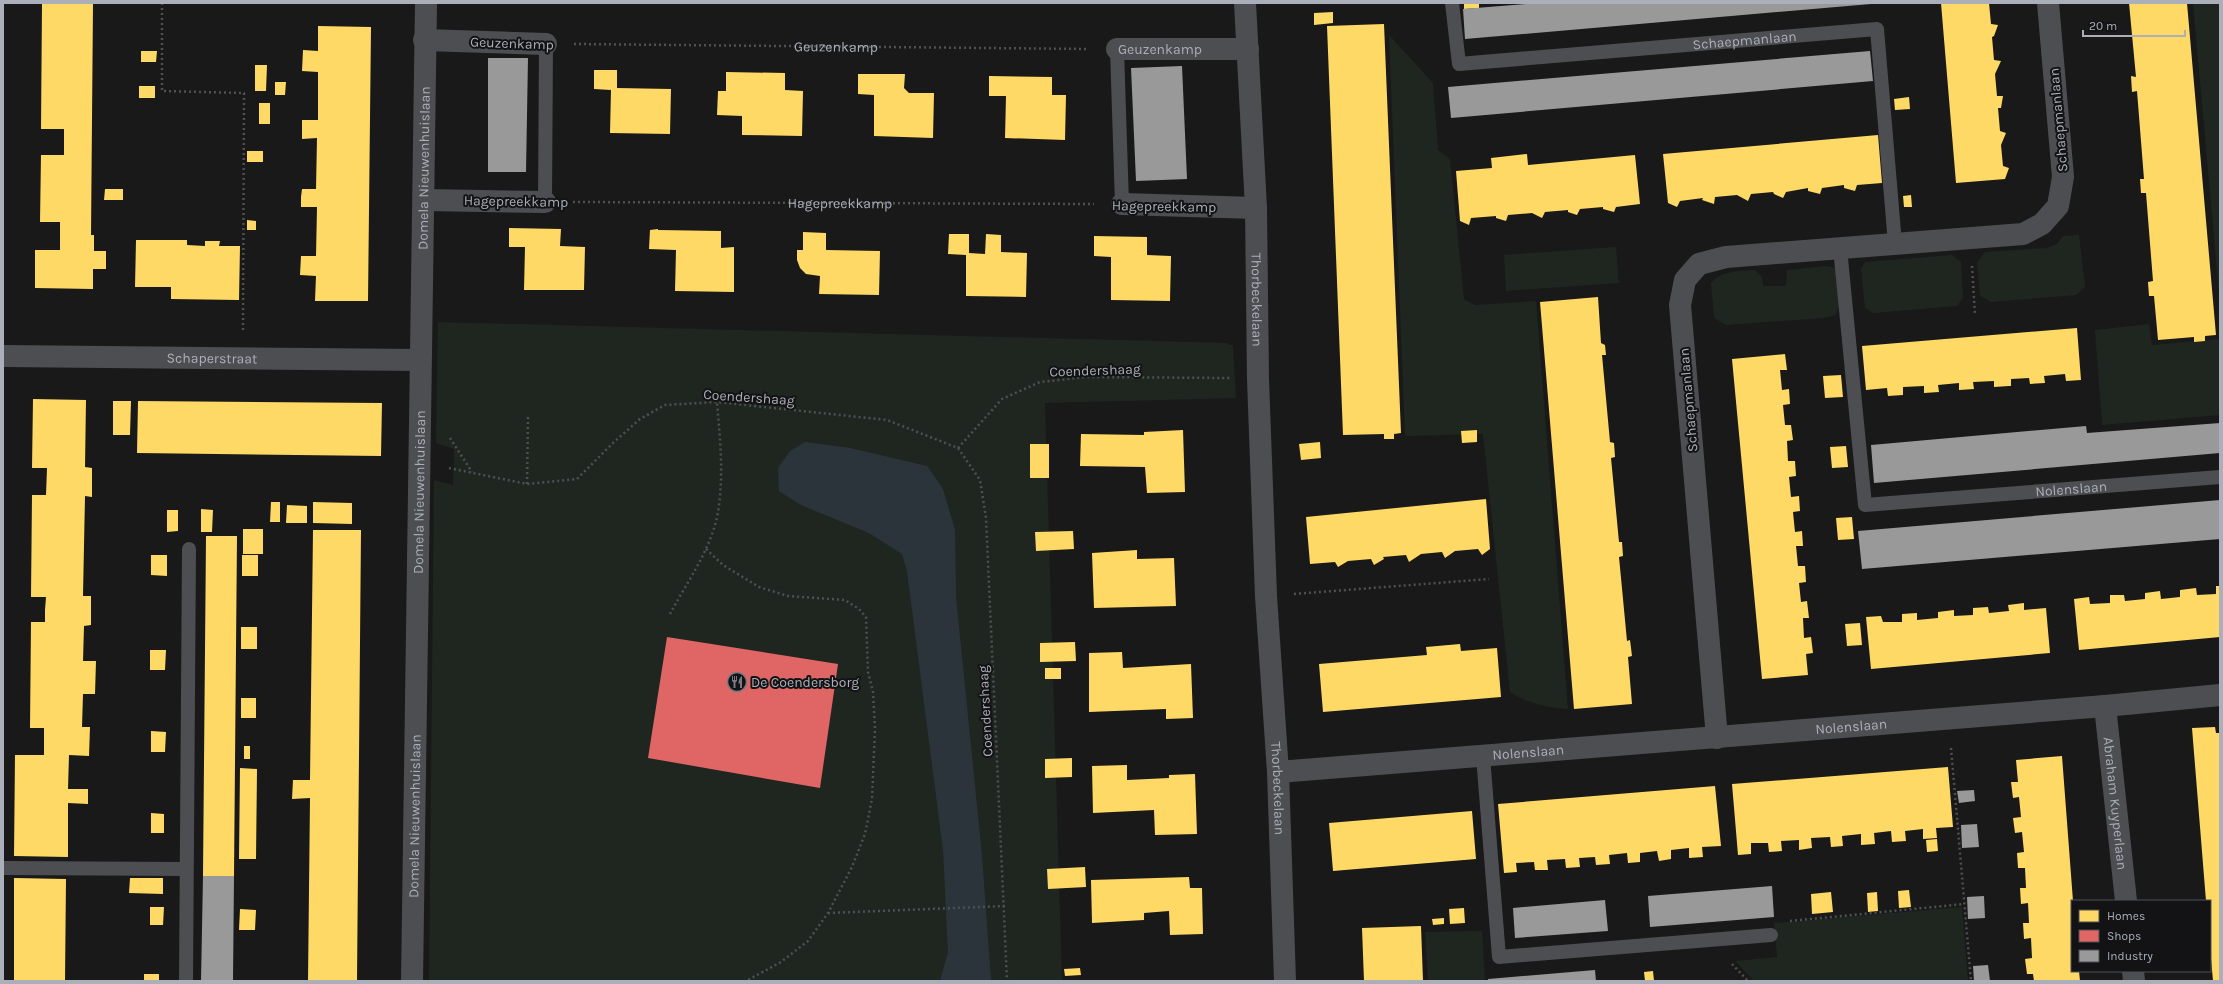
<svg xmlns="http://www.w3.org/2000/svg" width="2223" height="984" font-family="Karla,sans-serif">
	<rect width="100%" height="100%" fill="#191919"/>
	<!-- green -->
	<path fill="#1f2620" d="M2193 3H2220V305Z
		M1389 35 1433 83 1438 150 1450 159 1464 299 1475 305 1536 301 1568 709C1546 707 1529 704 1510 692L1483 434 1405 436Z
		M2079 235 2085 287 2076 295 1991 302 1980 296 1977 262 1985 252 2047 248 2057 244 2063 236Z
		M1616 247 1619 283 1506 291 1504 255Z
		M1952 255 1961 262 1963 298 1957 306 1873 313 1865 308 1861 269 1865 262Z
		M1827 266 1836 268 1839 306 1836 315 1823 318 1726 325 1714 318 1711 283C1722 270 1740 271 1755 270L1762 277 1763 286H1786L1787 270Z
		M438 322 1228 343V345H1233L1236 398 1045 403 1062 981H429L434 480 453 485 454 449 436 443Z
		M2149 324 2152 345 2220 339V415L2102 425 2095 330Z
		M1962 907 1968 981H1754L1735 961 1777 957 1774 923Z
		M1482 931 1485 981H1428L1425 932Z"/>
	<!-- water -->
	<path fill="#2c343b" d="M805 442 850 448 927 466 943 489 955 530 956 597 982 856 991 981H940L948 952 943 850 907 571 902 554 869 533 801 505 779 491 778 468 790 451Z"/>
	<!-- homes -->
	<path fill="#ffd966" d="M42 3H93L91 235H94V251H106V269H93V289L35 288V250H60V222H40L41 155H64V129H41Z
		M1464 3H1479V8L1464 9Z
		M1941 3H1989L1991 24 1998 25 1994 36 1992 37 1994 60 2001 61 1995 74 1997 96H2003L2001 108H1998L2000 131 2006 133 2001 145 2003 166 2009 168 2005 179 1956 183Z
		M2129 3H2187L2216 335 2205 336V341L2194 342V337L2158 340 2154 296H2149L2148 282 2153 281 2146 193H2141L2140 179H2144L2137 91 2132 92 2131 76 2136 77Z
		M1333 12V23L1314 25V13Z
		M1384 24 1401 433 1394 434V439H1384V434L1343 435 1327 26Z
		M318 26 371 27 368 301H315L316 276 300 275 301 256H316L317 207H301V197L302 189H316L317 138 302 139V120H318V72L302 71 303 50 318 51Z
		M141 51H157L156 62H141Z
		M255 65H267L266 91H255Z
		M594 70H617V88L671 89 670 134 610 133 611 90 594 89Z
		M726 72 785 73V90L803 91 802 136 742 135V116L717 115 718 91H726Z
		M858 74H905L904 88 909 93H934L933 138 874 136V95L858 94Z
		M989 76 1052 77V95H1066L1065 140 1005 138 1006 96H989Z
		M275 82H286L285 95H275Z
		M139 86H155V98H139Z
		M1909 97 1910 109 1895 110 1894 99Z
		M259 103H270V124H259Z
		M1878 135 1882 183 1857 185 1855 191 1844 188V185L1822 188 1820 194 1808 191V188L1786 192 1783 198 1774 194 1773 192 1751 194 1748 201 1737 195 1715 197 1714 204 1702 200 1703 198 1680 201 1677 207 1668 203 1663 154Z
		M247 151H263V162H247Z
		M1527 154 1528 165 1635 155 1640 204 1616 207 1614 212 1603 209V207L1580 209 1577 215 1568 212V210L1545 212 1542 218 1532 213 1508 215 1506 221 1496 218V216L1471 218 1469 225 1460 221 1456 171 1492 168 1491 158Z
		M105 189H123V200H104Z
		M1911 195 1912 207H1904L1903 196Z
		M247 220 256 221V230H247Z
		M509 228 561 229 560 246 585 247 584 290H524L525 247H509Z
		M658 229V238V230L721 231V248L734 247V292L675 291 676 250 649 249 650 230Z
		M803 232 826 233V250L880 251 879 295 819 294 820 276 806 274 800 268 797 260V250H803Z
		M949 234H969V253L985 254 986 234 1001 235V252L1027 253 1026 297 966 296V255L948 254Z
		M1094 236 1147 237V255L1171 256 1170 301 1111 300V257L1094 256Z
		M136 240H187V245L205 246V241H220L219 246H240L239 300 171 299V287H135Z
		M1598 297 1601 343 1605 345 1606 355H1602L1610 442 1614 443 1615 457 1611 458 1619 542H1622L1623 556 1619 557 1627 641 1630 640 1632 656 1628 657 1632 704 1574 709 1540 302Z
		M2077 328 2081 380 2066 381 2065 374 2044 376 2045 383 2030 384 2029 378 2011 379V386H2009L1994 387V381L1973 382 1974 389 1959 390V383L1938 385 1939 392 1924 393V386L1903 387V395L1888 396 1887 388 1866 390 1862 346Z
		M1785 354 1787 370H1780L1782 390 1789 389 1790 404 1783 405 1785 425H1791L1793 440 1787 441 1788 461H1795L1796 476 1789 477 1791 497 1799 496 1800 511 1793 512 1795 532 1802 531 1803 546H1796L1798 566H1805L1806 582 1799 583 1801 602 1807 601 1809 618H1803L1804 638 1811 637 1813 653 1806 654 1808 675 1762 679 1732 359Z
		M1841 375 1843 397 1825 398 1823 376Z
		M33 399 86 400 85 467 92 468V497L85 496 83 596H91V625L84 626 83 661H96L95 694H83L82 727H90L89 756 69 755 68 789H88V804L68 803V857L14 856 15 755H44V728H30L31 622H45V610L46 597H31L32 495H46L47 468H32Z
		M113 401H131L130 435H113Z
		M138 401 382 403 381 456 137 453Z
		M1183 430 1185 492 1147 493 1145 467 1080 466 1081 434 1144 435V432Z
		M1477 430V442L1462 443 1461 431Z
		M1320 442 1321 458 1301 460 1299 444Z
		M1030 444H1049V478H1030Z
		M1846 446 1848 467 1832 468 1830 447Z
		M1486 499 1490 549 1482 555 1478 549 1455 551 1445 558 1442 552 1421 554 1409 562 1406 555 1383 557 1384 559 1374 565 1371 559 1348 561 1338 567 1335 562 1310 564 1306 517Z
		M271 502H280V522H270Z
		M313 502 352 503V524L313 523Z
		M287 505 307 506V523H286Z
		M201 509 213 510 212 532H201Z
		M167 510H178V531L167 532Z
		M1852 517 1854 539 1838 540 1836 518Z
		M243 529H263V554H243Z
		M313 530H361L357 981H308L310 798 292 799 293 780H310Z
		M1073 531 1074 549 1036 551 1035 532Z
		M206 536H237L234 876H203Z
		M1137 550V559L1174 558 1176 606 1094 608 1092 553Z
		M151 555H167V576L151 575Z
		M242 555H258V576H242Z
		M2216 586H2220V637L2079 650 2074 599 2089 597 2090 604 2110 603V595H2124L2125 601 2145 599V593L2160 591 2161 599 2180 597V590L2196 588 2197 595 2216 594Z
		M2024 603V610L2046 608 2050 653 1871 669 1866 617 1881 616 1883 622H1902V614L1917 613V620L1938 618V612L1954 610V616L1973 615V608L1988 607 1989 613 2009 611 2008 605Z
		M1860 623 1862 645 1847 646 1845 624Z
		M241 627H257V649H241Z
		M1075 642 1076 661 1040 662V643Z
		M1460 644 1461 651 1497 648 1501 697 1323 712 1319 664 1427 655 1426 647Z
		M150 650H166L165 670H150Z
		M1122 652 1123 668 1191 664 1193 718 1166 719V709L1089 712V653Z
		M1045 668H1061V679H1045Z
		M241 698H256V718H241Z
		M2215 727 2216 733H2220V981H2213L2210 947V901H2206L2192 728Z
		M151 731 166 732 165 752H151Z
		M244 746H250V759H244Z
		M2062 756 2073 901 2072 971H2079L2080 981H2034L2033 974H2027L2025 959 2032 958 2031 938 2024 939 2023 923H2029L2028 903 2021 904 2020 888H2026L2025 868H2018L2017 853 2024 852 2022 832 2015 833 2013 818 2021 817 2019 797 2013 798 2011 782H2018L2016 760Z
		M1072 758V777L1045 778V759Z
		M1127 765V780L1169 778V775L1195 774 1197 834 1155 835 1154 810 1093 813 1092 766Z
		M1948 767 1953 827 1936 828 1937 838 1923 839V829L1905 831 1906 841 1892 842 1891 831 1874 833 1875 844 1861 845V834L1842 836 1843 846 1831 847 1830 837 1811 838 1812 848 1799 850V840L1781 841 1782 851 1769 852 1768 843H1751V854L1738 855 1732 784Z
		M240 768 257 769 256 859H239Z
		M1715 786 1721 846 1702 847 1703 857 1689 858V848L1671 850V859L1659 861 1657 851 1640 853V862L1628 863 1627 853 1609 855 1610 864 1596 865 1595 857 1579 858 1580 867 1566 868 1565 859 1547 860 1548 870H1535L1534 862 1516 863 1517 872 1504 873 1498 804Z
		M1472 811 1476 859 1333 871 1329 823Z
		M151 813 164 814V833H151Z
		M1937 839 1938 851 1927 852 1926 840Z
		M1085 867 1086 887 1048 889 1047 869Z
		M1189 877 1190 888H1202L1203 934 1170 935 1169 911 1144 913V920L1092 923 1091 880Z
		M14 878 66 879 65 981H14Z
		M130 878H163V894L129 893Z
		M1909 890 1911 907 1899 908 1898 891Z
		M1831 892 1833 912 1812 914 1811 894Z
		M1877 892 1878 911 1868 912 1867 893Z
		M150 907H164L163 925H150Z
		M1464 908 1465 923 1450 924 1449 909Z
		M240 909 256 910 255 930H239Z
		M1444 918V924L1433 925 1432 919Z
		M1421 926 1423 981H1364L1362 928Z
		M1080 968 1081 975 1065 976 1064 969Z
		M1653 971 1654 981H1645L1644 972Z
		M144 974H159V981H144Z"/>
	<!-- shops -->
	<path fill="#e06666" d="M667 637 838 664 820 788 648 758Z"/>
	<!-- industry -->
	<path fill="#999" d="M1538 3H1871V4L1465 39 1463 9Z
		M1870 51 1873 81 1451 118 1448 87Z
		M488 58H528L526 172H488Z
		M1182 66 1187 179 1136 181 1131 68Z
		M2220 423V453L1874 483 1871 445 2086 426 2087 433Z
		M2220 500V539L1862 569 1858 531Z
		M1974 790 1975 801 1959 803 1957 791Z
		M1977 824 1979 847 1962 848 1961 825Z
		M203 876H234L233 981H201Z
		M1772 886 1774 917 1650 927 1648 896Z
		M1984 896 1985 918 1968 919 1967 897Z
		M1605 900 1608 931 1515 938 1513 908Z
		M1988 965 1990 981H1974L1973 966Z
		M1595 970 1596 981H1488V979Z"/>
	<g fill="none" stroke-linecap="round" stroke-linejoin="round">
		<!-- path -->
		<g stroke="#4f5053" stroke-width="2.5" stroke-dasharray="2 3" stroke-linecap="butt">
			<path d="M162 3V91L244 93 243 330"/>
			<path id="s1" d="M574 44 1089 49"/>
			<path id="s2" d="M573 202 1094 204"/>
			<path d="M1972 266 1975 315"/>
			<path d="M450 438 472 472"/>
			<path d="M958 448 1002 399 1040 382 1087 377 1230 378"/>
			<path d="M449 468 527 484 577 479 614 442 640 419 665 405 717 402 887 420 958 448 980 480 986 518 1007 981"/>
			<path d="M527 484 528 415"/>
			<path d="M706 549 723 565 759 587 788 596 845 600 859 609 866 617 868 672 873 692 875 729 872 799 865 834 852 867 828 913 808 941 781 962 746 981"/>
			<path d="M1294 594 1489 579"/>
			<path d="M670 614C687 582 712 548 718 512 724 475 720 439 717 402"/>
			<path d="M1951 748 1971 981"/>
			<path d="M828 913 1005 906"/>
			<path d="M1790 921 1964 904"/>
			<path d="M1732 964 1748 981"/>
		</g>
		<!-- lane -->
		<g stroke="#4d4e52" stroke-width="14">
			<path id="s3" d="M1452 3 1459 64 1877 29 1895 244"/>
			<path d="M1117 49 1122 204"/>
			<path d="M545 202 546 44"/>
			<path id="s4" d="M1840 248 1865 505 2220 477"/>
			<path d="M1483 756 1499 957 1771 935"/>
			<path d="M3 868 186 869"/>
			<path d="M186 981 189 549"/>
		</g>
		<!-- street -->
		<g stroke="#4d4e52" stroke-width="22">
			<path id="s5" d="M1245 3 1256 208 1258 379 1266 596 1278 772 1285 981"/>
			<path d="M424 40 546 44"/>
			<path id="s6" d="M1117 49H1248"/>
			<path d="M424 200 545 202"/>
			<path d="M1122 204 1256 208"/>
			<path id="s7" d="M3 356 420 360"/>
			<path id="s8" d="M2105 706 2126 901"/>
			<path d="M1717 738 1680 305 1685 280 1699 264 1726 257 2023 234 2042 224 2058 206 2063 177 2048 3"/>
			<path id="s9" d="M1278 772 2105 706 2220 695"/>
			<path d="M2133 971 2134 981"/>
			<path id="s10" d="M412 981 426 3"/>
		</g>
	</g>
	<!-- icons -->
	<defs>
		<symbol id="restaurant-ring" viewBox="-11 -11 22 22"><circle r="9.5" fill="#131315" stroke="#777a81" stroke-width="1.5"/><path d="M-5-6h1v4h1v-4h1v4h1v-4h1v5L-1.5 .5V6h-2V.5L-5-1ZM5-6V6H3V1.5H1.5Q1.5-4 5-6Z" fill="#777a81"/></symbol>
	</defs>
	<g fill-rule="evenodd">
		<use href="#restaurant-ring" x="726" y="671" width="22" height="22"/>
	</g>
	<g text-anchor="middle" stroke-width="4" stroke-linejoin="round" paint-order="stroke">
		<!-- street labels -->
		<g font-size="14" fill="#aaafb9" stroke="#131315">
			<text dy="5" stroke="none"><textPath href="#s3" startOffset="348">Schaepmanlaan</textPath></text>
			<text transform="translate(512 43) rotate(2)" y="5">Geuzenkamp</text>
			<text dy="5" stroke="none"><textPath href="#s1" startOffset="262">Geuzenkamp</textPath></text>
			<text dy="5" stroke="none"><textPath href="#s6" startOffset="43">Geuzenkamp</textPath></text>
			<text transform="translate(2058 120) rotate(-95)" y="5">Schaepmanlaan</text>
			<text dy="5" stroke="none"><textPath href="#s10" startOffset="813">Domela Nieuwenhuislaan</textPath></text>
			<text transform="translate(516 201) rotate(1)" y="5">Hagepreekkamp</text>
			<text dy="5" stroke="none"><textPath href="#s2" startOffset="267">Hagepreekkamp</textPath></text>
			<text transform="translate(1164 206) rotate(1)" y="5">Hagepreekkamp</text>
			<text dy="5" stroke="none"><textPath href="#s5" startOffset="297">Thorbeckelaan</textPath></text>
			<text dy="5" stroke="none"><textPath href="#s7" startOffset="209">Schaperstraat</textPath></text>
			<text transform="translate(1095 370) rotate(-2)" y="5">Coendershaag</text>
			<text transform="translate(749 397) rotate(4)" y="5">Coendershaag</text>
			<text transform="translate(1688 400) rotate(-95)" y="5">Schaepmanlaan</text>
			<text dy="5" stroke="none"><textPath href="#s4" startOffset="465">Nolenslaan</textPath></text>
			<text dy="5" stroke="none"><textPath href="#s10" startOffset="489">Domela Nieuwenhuislaan</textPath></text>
			<text transform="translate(985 711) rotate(-93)" y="5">Coendershaag</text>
			<text dy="5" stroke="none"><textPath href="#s9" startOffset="575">Nolenslaan</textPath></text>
			<text dy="5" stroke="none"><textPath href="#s9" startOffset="251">Nolenslaan</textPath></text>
			<text dy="5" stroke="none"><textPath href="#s5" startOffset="786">Thorbeckelaan</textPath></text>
			<text dy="5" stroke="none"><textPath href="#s8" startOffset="98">Abraham Kuyperlaan</textPath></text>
			<text dy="5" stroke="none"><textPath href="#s10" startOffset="165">Domela Nieuwenhuislaan</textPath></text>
		</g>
		<!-- poi labels -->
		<g font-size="14" fill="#aaafb9" stroke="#131315" text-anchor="start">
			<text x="751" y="687">De Coendersborg</text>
		</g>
	</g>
	<!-- border -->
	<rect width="2223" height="984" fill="none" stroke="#aaafb9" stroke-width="8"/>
	<!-- legend -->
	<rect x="2071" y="900" width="140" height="72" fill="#131315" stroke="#4f5157"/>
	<rect x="2079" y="910" width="20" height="12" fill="#ffd966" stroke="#4f5157"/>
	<text x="2107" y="920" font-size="12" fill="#aaafb9">Homes</text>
	<rect x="2079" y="930" width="20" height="12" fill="#e06666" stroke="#4f5157"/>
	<text x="2107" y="940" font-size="12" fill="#aaafb9">Shops</text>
	<rect x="2079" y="950" width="20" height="12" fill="#999999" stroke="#4f5157"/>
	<text x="2107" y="960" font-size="12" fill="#aaafb9">Industry</text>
	<!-- scale -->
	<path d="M2083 30v6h102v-6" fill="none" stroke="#aaafb9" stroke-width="2"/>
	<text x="2089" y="30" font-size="12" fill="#aaafb9" stroke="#131315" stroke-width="3" paint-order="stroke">20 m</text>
</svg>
